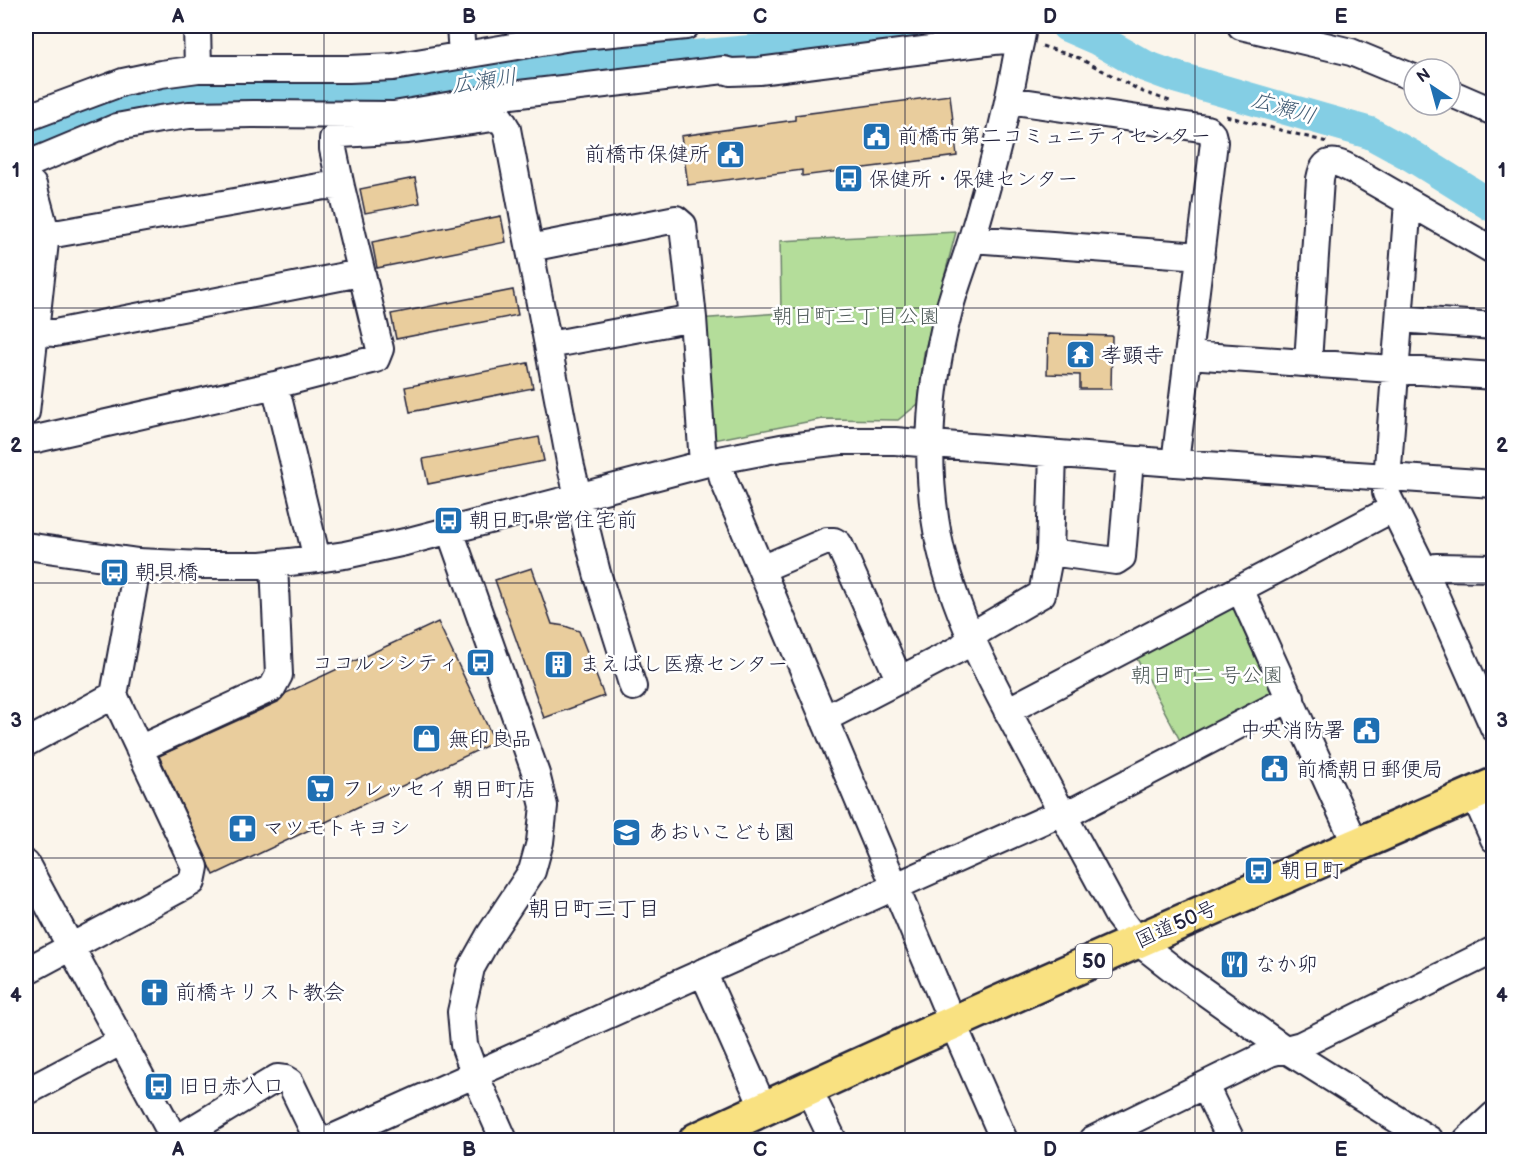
<svg xmlns="http://www.w3.org/2000/svg" width="1519" height="1166" font-family="'Balsamiq Sans','Klee One',sans-serif">
	<rect width="100%" height="100%" fill="#fbf5eb"/>
	<filter id="ink" filterUnits="userSpaceOnUse"><feTurbulence type="fractalNoise" baseFrequency=".0167" numOctaves="2"/><feDisplacementMap in="SourceGraphic" scale="12" xChannelSelector="R" yChannelSelector="G"/><feConvolveMatrix kernelMatrix="1 2 1 2 8 2 1 2 1" color-interpolation-filters="sRGB"/></filter>
	<g filter="url(#ink)">
		<!-- green -->
		<path fill="#b4dd9a" stroke="#6b806a" stroke-width="1.5" d="M956 232 924 353 918 404 898 420 822 419 708 441 697 319 781 313 780 241Z
			M1230 605 1240 607 1279 689 1273 699 1183 746 1135 655Z"/>
		<g fill="none" stroke-linecap="round" stroke-linejoin="round">
			<!-- river -->
			<path stroke="#84cee4" stroke-width="32" d="M1067 26 1097 39 1145 66 1175 77 1370 133 1412 156 1494 207
				M26 146 115 109 165 98 225 95H341L414 89 582 66 851 42 948 26"/>
		</g>
		<!-- building -->
		<path fill="#e9cd9d" stroke="#22223b" stroke-width="1.5" d="M950 95 957 156 802 176V170L688 185 681 136 795 120V115Z
			M415 178 420 203 365 213 360 189Z
			M501 216 506 242 377 268 372 242Z
			M513 290 518 315 396 339 391 314Z
			M1048 334 1112 336 1111 389H1080V375L1047 374Z
			M528 363 533 388 410 412 405 387Z
			M539 437 544 461 428 484 423 459Z
			M532 568 552 624 565 626 579 631 604 696 544 718 495 580Z
			M438 622 495 742 214 875 159 756 278 702 286 693Z"/>
		<g fill="none" stroke-linecap="round" stroke-linejoin="round">
			<defs>
				<path id="minor" d="M197 26 198 69
					M460 26 462 55
					M1023 26C1022 39 1017 53 1015 67 1004 126 988 185 971 242 964 265 955 287 949 310 930 383 924 461 938 536 953 613 993 684 1030 753 1059 808 1089 862 1118 916L1137 941 1178 973 1285 1049 1430 1140
					M1241 26 1351 52 1414 78
					M1450 93 1494 112
					M26 118 123 82 161 74 198 69H349L393 67 571 37 686 26
					M26 165 117 127 160 119 189 115 253 114 394 115 511 95 724 70 731 72 759 71 994 41 1007 40
					M26 181H29L33 185 46 233 26 412
					M1408 202 1386 493 1425 572 1494 728
					M46 233H60L325 186 341 187
					M972 239 1201 256
					M530 248 676 219 683 225 693 318 703 464
					M1400 319 1494 326
					M35 331 55 333 360 273
					M549 345 693 318
					M1188 355 1494 376
					M1308 362 1320 179C1325 150 1344 166 1362 175L1494 251
					M275 385 317 559
					M26 438 36 439 275 385 376 359 380 349 341 187 333 149V139L341 134 408 130 493 118 501 119 507 129 571 467 597 573 633 687
					M719 460 723 479 953 1024 1004 1140
					M1175 463 1494 484
					M450 531 536 774 544 806 540 842 532 871 489 936 471 968 461 1012 464 1045 475 1075 504 1140
					M26 546 138 562 202 565H262L317 559 345 555 405 542 719 460 781 448 841 441H895L1175 463 1214 142 1212 134 1207 129 1009 100
					M1050 552 1116 561 1122 557 1130 460
					M761 569 827 541H834L839 544 899 679
					M1425 572 1436 567 1494 568
					M1240 589 1356 845
					M1007 711 1394 508
					M824 719 959 649 982 629 1042 594 1050 552 1053 454
					M26 743 114 695 138 562
					M139 749 272 688 279 675 274 564
					M1474 794 1494 839
					M26 864 175 1140
					M26 971 192 882 195 867 114 695
					M703 972 764 1109
					M1205 1086 1231 1140
					M808 1088 833 1140
					M26 1092 122 1041
					M175 1140 277 1078 285 1079 290 1082 318 1140
					M328 1140 1062 812 1077 809 1291 698
					M1092 1140 1270 1053 1301 1045 1494 950
					M1467 1140 1494 1115"/>
				<path id="highway" d="M696 1140C960 1017 1227 902 1494 785"/>
			</defs>
			<!-- minor casing -->
			<use href="#minor" stroke="#22223b" stroke-width="30"/>
			<!-- highway casing -->
			<use href="#highway" stroke="#22223b" stroke-width="38"/>
			<!-- path -->
			<path stroke="#22223b" stroke-width="3" stroke-dasharray="4.5 4.5" stroke-linecap="butt" d="M1042 46 1079 58 1143 92 1170 101
				M1226 116 1327 142"/>
			<!-- minor -->
			<use href="#minor" stroke="#fff" stroke-width="26"/>
			<!-- highway -->
			<use href="#highway" stroke="#f9e181" stroke-width="33"/>
		</g>
	</g>
	<!-- grid -->
	<path fill="none" stroke="#22223b" stroke-width="1.5" stroke-opacity="0.55" d="M324 26V1140M614 26V1140M905 26V1140M1195 26V1140M26 308H1494M26 583H1494M26 858H1494"/>
	<!-- icons -->
	<defs>
		<symbol id="civic-square" viewBox="-11 -11 22 22"><rect x="-9" y="-9" width="18" height="18" rx="4" fill="#1f6fb2" stroke="#fff"/><path d="M-.6-6.5H3V-4.5H.6V-3L4-1V1h2V6H-6V1h2V-1L-.6-3ZM-1.2 2.5V6h2.4V2.5Z" fill="#fff"/></symbol>
		<symbol id="bus-square" viewBox="-11 -11 22 22"><rect x="-9" y="-9" width="18" height="18" rx="4" fill="#1f6fb2" stroke="#fff"/><path d="M-5-6H5V4H4V6H2V4H-2V6H-4V4H-5ZM-3.5-4V0h7V-4ZM-3.5 1.2v1.5H-2V1.2ZM2 1.2v1.5H3.5V1.2Z" fill="#fff"/></symbol>
		<symbol id="temple-square" viewBox="-11 -11 22 22"><rect x="-9" y="-9" width="18" height="18" rx="4" fill="#1f6fb2" stroke="#fff"/><path d="M0-6L5-2H3V0L6.5 2.5H4V6H1.5V3h-3V6H-4V2.5H-6.5L-3 0V-2H-5Z" fill="#fff"/></symbol>
		<symbol id="building-square" viewBox="-11 -11 22 22"><rect x="-9" y="-9" width="18" height="18" rx="4" fill="#1f6fb2" stroke="#fff"/><path d="M-4-6H4V6H1V3H-1V6H-4ZM-2.5-4.3h1.7v1.8h-1.7ZM.8-4.3h1.7v1.8H.8ZM-2.5-1h1.7V.8h-1.7ZM.8-1h1.7V.8H.8Z" fill="#fff"/></symbol>
		<symbol id="shop-square" viewBox="-11 -11 22 22"><rect x="-9" y="-9" width="18" height="18" rx="4" fill="#1f6fb2" stroke="#fff"/><path d="M-5-2.5h2.3a2.7 3.5 0 0 1 5.4 0H5L5.5 6h-11ZM-1.5-2.5h3a1.5 2.3 0 0 0-3 0Z" fill="#fff"/></symbol>
		<symbol id="supermarket-square" viewBox="-11 -11 22 22"><rect x="-9" y="-9" width="18" height="18" rx="4" fill="#1f6fb2" stroke="#fff"/><path d="M-6-5.5h2.5l.6 2H6L4.5 2H-2.5L-4.4-4H-6ZM-1.5 3.2a1.3 1.3 0 1 0 .1 0ZM3 3.2a1.3 1.3 0 1 0 .1 0Z" fill="#fff"/></symbol>
		<symbol id="pharmacy-square" viewBox="-11 -11 22 22"><rect x="-9" y="-9" width="18" height="18" rx="4" fill="#1f6fb2" stroke="#fff"/><path d="M-2-6h4v4h4v4h-4v4h-4v-4h-4v-4h4Z" fill="#fff"/></symbol>
		<symbol id="school-square" viewBox="-11 -11 22 22"><rect x="-9" y="-9" width="18" height="18" rx="4" fill="#1f6fb2" stroke="#fff"/><path d="M0-5L7-2L0 1L-7-2ZM-4 1L0 2.5L4 1V4Q0 6-4 4Z" fill="#fff"/></symbol>
		<symbol id="restaurant-square" viewBox="-11 -11 22 22"><rect x="-9" y="-9" width="18" height="18" rx="4" fill="#1f6fb2" stroke="#fff"/><path d="M-5-6h1v4h1v-4h1v4h1v-4h1v5L-1.5 .5V6h-2V.5L-5-1ZM5-6V6H3V1.5H1.5Q1.5-4 5-6Z" fill="#fff"/></symbol>
		<symbol id="church-square" viewBox="-11 -11 22 22"><rect x="-9" y="-9" width="18" height="18" rx="4" fill="#1f6fb2" stroke="#fff"/><path d="M-1.2-6h2.4v3.5h3.3v2.4h-3.3V6h-2.4V-.1h-3.3v-2.4h3.3Z" fill="#fff"/></symbol>
	</defs>
	<g fill-rule="evenodd">
		<use href="#civic-square" x="860" y="120" width="33" height="33"/>
		<use href="#civic-square" x="714" y="138" width="33" height="33"/>
		<use href="#bus-square" x="832" y="162" width="33" height="33"/>
		<use href="#temple-square" x="1064" y="338" width="33" height="33"/>
		<use href="#bus-square" x="432" y="504" width="33" height="33"/>
		<use href="#bus-square" x="98" y="556" width="33" height="33"/>
		<use href="#bus-square" x="464" y="646" width="33" height="33"/>
		<use href="#building-square" x="542" y="648" width="33" height="33"/>
		<use href="#civic-square" x="1350" y="714" width="33" height="33"/>
		<use href="#shop-square" x="410" y="722" width="33" height="33"/>
		<use href="#civic-square" x="1258" y="752" width="33" height="33"/>
		<use href="#supermarket-square" x="304" y="772" width="33" height="33"/>
		<use href="#pharmacy-square" x="226" y="812" width="33" height="33"/>
		<use href="#school-square" x="610" y="816" width="33" height="33"/>
		<use href="#bus-square" x="1242" y="854" width="33" height="33"/>
		<use href="#restaurant-square" x="1218" y="948" width="33" height="33"/>
		<use href="#church-square" x="138" y="976" width="33" height="33"/>
		<use href="#bus-square" x="142" y="1070" width="33" height="33"/>
	</g>
	<g text-anchor="middle" stroke-width="5" stroke-linejoin="round" paint-order="stroke">
		<!-- shield labels -->
		<rect fill="#fff" stroke="#646476" stroke-width="1.5" x="1076" y="944" width="36" height="34" rx="4.5"/>
		<g font-size="20" font-weight="bold" fill="#22223b">
			<text x="1094" y="968">50</text>
		</g>
		<!-- poi labels -->
		<g font-size="21" fill="#22223b" stroke="#fff" text-anchor="start">
			<text x="897" y="143">前橋市第二コミュニティセンター</text>
			<text x="710" y="161" text-anchor="end">前橋市保健所</text>
			<text x="869" y="186">保健所・保健センター</text>
			<text x="1101" y="362">孝顕寺</text>
			<text x="469" y="527">朝日町県営住宅前</text>
			<text x="135" y="579">朝貝橋</text>
			<text x="459" y="670" text-anchor="end">ココルンシティ</text>
			<text x="579" y="671">まえばし医療センター</text>
			<text x="1345" y="737" text-anchor="end">中央消防署</text>
			<text x="448" y="746">無印良品</text>
			<text x="1296" y="776">前橋朝日郵便局</text>
			<text x="342" y="796">フレッセイ 朝日町店</text>
			<text x="263" y="835">マツモトキヨシ</text>
			<text x="648" y="839">あおいこども園</text>
			<text x="1280" y="877">朝日町</text>
			<text x="1255" y="971">なか卯</text>
			<text x="175" y="999">前橋キリスト教会</text>
			<text x="179" y="1093">旧日赤入口</text>
		</g>
		<!-- park labels -->
		<g font-size="21" fill="#4e5a58" stroke="#fff">
			<text x="856" y="323">朝日町三丁目公園</text>
			<text x="1207" y="682">朝日町二 号公園</text>
		</g>
		<!-- street labels -->
		<g font-size="21" fill="#22223b" stroke="#fff">
			<text transform="translate(1176 924) rotate(-24)" y="7">国道50号</text>
		</g>
		<!-- water labels -->
		<g font-size="22" font-style="italic" fill="#445e76" stroke="#fff">
			<text transform="translate(484 80) rotate(-8)" y="8">広瀬川</text>
			<text transform="translate(1284 107) rotate(16)" y="8">広瀬川</text>
		</g>
		<!-- neighbourhood labels -->
		<g font-size="22" fill="#22223b" stroke="#fff">
			<text x="594" y="916">朝日町三丁目</text>
		</g>
	</g>
	<!-- margin -->
	<rect width="1519" height="1166" fill="none" stroke="#fff" stroke-width="66"/>
	<!-- north arrow -->
	<g transform="translate(1432 87) rotate(324)"><circle r="28" fill="#ffffff" stroke="#a7a7b1" stroke-width="1.5"/>
	<path d="M0-4.5L10 22L0 15L-10 22Z" fill="#1f6fb2"/>
	<text y="-9" font-size="16" font-weight="bold" text-anchor="middle" fill="#22223b">N</text>
	</g>
	<rect x="33" y="33" width="1453" height="1100" fill="none" stroke="#22223b" stroke-width="2"/>
	<g font-size="20" text-anchor="middle" font-weight="bold" fill="#22223b">
		<text x="178" y="23">A</text>
		<text x="469" y="23">B</text>
		<text x="760" y="23">C</text>
		<text x="1050" y="23">D</text>
		<text x="1341" y="23">E</text>
		<text x="16" y="177">1</text>
		<text x="1502" y="177">1</text>
		<text x="16" y="452">2</text>
		<text x="1502" y="452">2</text>
		<text x="16" y="727">3</text>
		<text x="1502" y="727">3</text>
		<text x="16" y="1002">4</text>
		<text x="1502" y="1002">4</text>
		<text x="178" y="1156">A</text>
		<text x="469" y="1156">B</text>
		<text x="760" y="1156">C</text>
		<text x="1050" y="1156">D</text>
		<text x="1341" y="1156">E</text>
	</g>
</svg>
